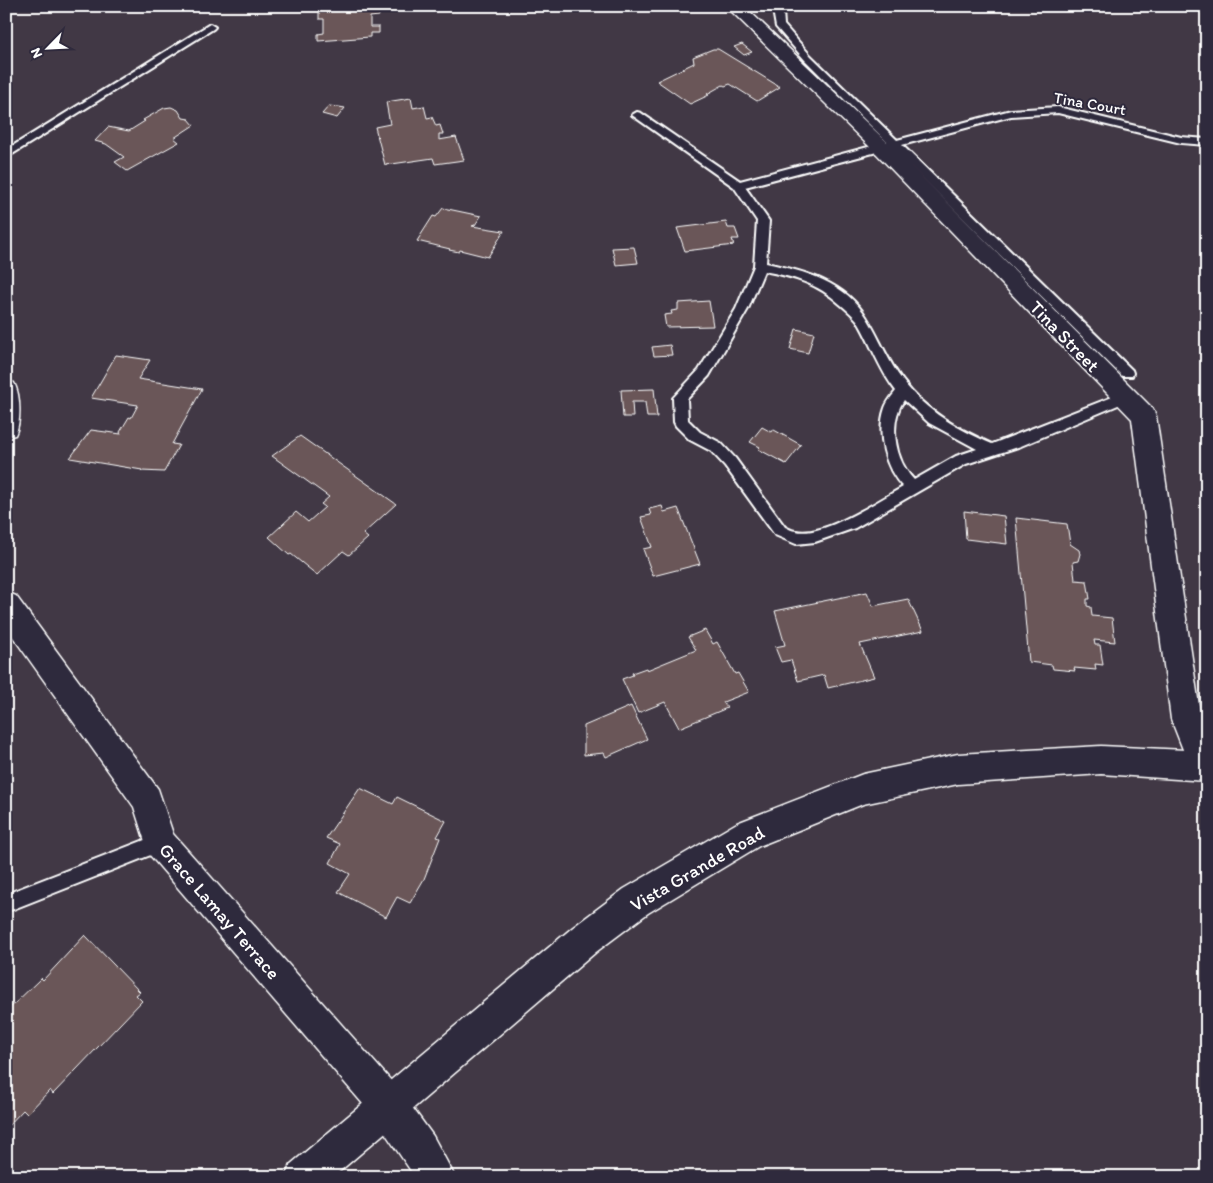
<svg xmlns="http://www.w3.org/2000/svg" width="1213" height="1183" font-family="Itim,sans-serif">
	<rect width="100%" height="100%" fill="#413845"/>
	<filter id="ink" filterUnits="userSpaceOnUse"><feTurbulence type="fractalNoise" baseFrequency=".02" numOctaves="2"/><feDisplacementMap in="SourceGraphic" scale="10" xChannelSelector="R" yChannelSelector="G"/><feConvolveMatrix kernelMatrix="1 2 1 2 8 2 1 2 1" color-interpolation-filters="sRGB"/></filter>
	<g filter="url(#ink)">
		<!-- building -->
		<path fill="#6a5758" stroke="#fff" d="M313 6H378L379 16 370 17V27H379V33H370V37L318 41V34L324 33V19H319V10H321V8H313Z
			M742 44 752 52 744 55 734 47Z
			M713 49H718L780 87 757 101 730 84 725 86 723 85 707 94 709 95 690 104 657 81 694 63 693 57Z
			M411 98 413 108 424 106 427 118 432 117 436 126 440 125 443 134H439V140L456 137 464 160 435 164 433 158 385 165 375 127 390 124 386 102Z
			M329 106 339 107 345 108 337 118 322 114Z
			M171 107 178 110 183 118 189 119 194 125 174 138 179 142 127 171 115 162 124 157 106 144 95 141 108 127 129 131 145 121 143 120 164 108Z
			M443 208 481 216 475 225 472 226 504 231 488 257 460 250 459 252 449 250 450 249 417 241 433 216 436 217Z
			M726 222 728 228H735L739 239H732L734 245 685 251 677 228Z
			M634 247 638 263 616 265 612 248Z
			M709 301 713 326 666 327 664 315 672 314 671 311 678 310V303Z
			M796 329 814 333 808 353 790 349Z
			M670 345 672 355 654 356 652 347Z
			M116 355 150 360 138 379 202 389 172 444 179 445 164 472 141 471 142 470 70 458 91 430 121 434 120 432 129 417 131 418 138 405 91 398Z
			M654 389 657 417H647L645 402H632L633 417H623L621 390Z
			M762 427 771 432 774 430 801 445 786 464 758 449 760 447 750 442Z
			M300 436 396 504 363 534 368 538 349 555 343 551 317 575 291 554 289 555 269 537 296 512 308 522 325 507 321 504 329 497 272 456Z
			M662 506 664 512 678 508 700 564 653 576 643 549 652 547 641 517 651 515 649 509Z
			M964 511 1004 516 1007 544 966 539Z
			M1016 518 1067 524 1070 544 1079 550 1080 554 1078 561 1073 562 1075 580 1087 581 1090 599H1087V606L1091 607 1092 616 1112 618 1115 642 1094 640 1095 645H1100L1103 665 1095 664 1096 670 1074 668 1075 671 1053 669 1052 665 1029 662Z
			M867 592 873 606 908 599 923 631 860 644 874 677 828 688 824 675 798 681 791 660 781 662 775 647 785 645 775 611Z
			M705 630 713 644 717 642 735 674 738 673 749 692 723 702 727 708 679 728 665 702 638 713 622 679 633 675 632 673 646 668 647 670 696 650 688 637Z
			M631 706 647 739 606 757 604 753 584 755V726Z
			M360 788 393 804 397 797 446 821 437 837 440 838 424 879 410 903 397 897 386 917 338 892 350 874 330 863 340 844 326 838Z
			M85 935 140 992 136 995 142 1001 53 1094 50 1090 27 1114 23 1110 6 1128V1008L8 1010 41 978 43 980Z"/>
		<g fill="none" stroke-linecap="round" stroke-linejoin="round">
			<defs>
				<path id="service" d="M777 6H788L783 11 784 25 811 56 897 140 1011 110 1058 107 1181 137 1207 139V145L1181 143 1058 113 1011 116 902 145 1132 370 1133 373 1132 376H1122L892 148 745 187 769 221 766 263C804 271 846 282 867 318 880 339 888 362 903 381 926 412 958 429 992 444L1120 394H1130L1132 397 1130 400 1021 446 966 464 855 528 815 542 796 544 775 535 725 466 711 451 690 440 676 426 674 422 673 398 699 370 736 309 754 266 757 221 734 187 632 115 637 112 641 113 740 181 887 142 805 60 776 27 773 10ZM764 271C794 277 817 283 840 304 846 309 852 314 857 320 871 343 879 370 896 391 892 396 887 402 885 408 876 433 885 469 903 487 879 500 823 538 796 531 792 531 788 528 785 527L735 458 721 443 700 432 688 420 687 399 709 376 748 309ZM904 400 929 423 977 449 956 456 914 480C895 461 888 423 904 400Z
					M210 24 215 27 213 29 6 158V150Z
					M160 834 166 837 169 843 166 849 6 912V894Z"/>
				<path id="minor" d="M726 6H744L887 142 1153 409 1156 416 1201 719 1207 734V778L1204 780 1193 775 1171 719 1132 419 873 150Z
					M6 380 14 383C21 395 21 423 15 435L6 437Z
					M6 592 16 596 158 789 173 834 401 1092 433 1136 455 1177H415L375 1118 149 854 134 807 6 627Z"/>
				<path id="tertiary" d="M1101 746 1207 751V781L1101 774 958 784 863 804 759 846 648 913 596 952 333 1177H285L291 1164 572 928 624 889 737 823 863 774 958 754Z"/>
			</defs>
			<!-- service casing -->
			<use href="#service" stroke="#fff" stroke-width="4"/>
			<!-- minor casing -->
			<use href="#minor" stroke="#fff" stroke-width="3"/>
			<!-- tertiary casing -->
			<use href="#tertiary" stroke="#fff" stroke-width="3"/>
			<!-- service -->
			<use href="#service" fill="#2f2a3d" fill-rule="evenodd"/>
			<!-- minor -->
			<use href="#minor" fill="#2f2a3d" fill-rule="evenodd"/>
			<!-- tertiary -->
			<use href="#tertiary" fill="#2f2a3d" fill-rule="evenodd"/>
		</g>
	</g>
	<g text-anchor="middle" stroke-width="4" stroke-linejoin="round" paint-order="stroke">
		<!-- far-street labels -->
		<g font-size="16" fill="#fff" stroke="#2f2a3d">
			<text transform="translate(1090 103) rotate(10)" y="6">Tina Court</text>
		</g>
		<!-- street labels -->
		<g font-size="19" fill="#fff" stroke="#2f2a3d">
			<text transform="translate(1065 336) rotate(46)" y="7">Tina Street</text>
			<text transform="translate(697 868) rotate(-30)" y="7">Vista Grande Road</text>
			<text transform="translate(220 911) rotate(49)" y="7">Grace Lamay Terrace</text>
		</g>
	</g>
	<!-- margin -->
	<rect width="1213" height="1183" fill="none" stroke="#2f2a3d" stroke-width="25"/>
	<rect x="12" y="12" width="1188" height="1158" fill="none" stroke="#fff" stroke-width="2" filter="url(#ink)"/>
	<!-- north arrow -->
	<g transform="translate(48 48) rotate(246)" stroke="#2f2a3d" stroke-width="4" paint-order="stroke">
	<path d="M0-4L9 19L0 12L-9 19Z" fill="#ffffff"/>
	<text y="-8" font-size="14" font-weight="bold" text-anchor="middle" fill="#ffffff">N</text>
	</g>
</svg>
